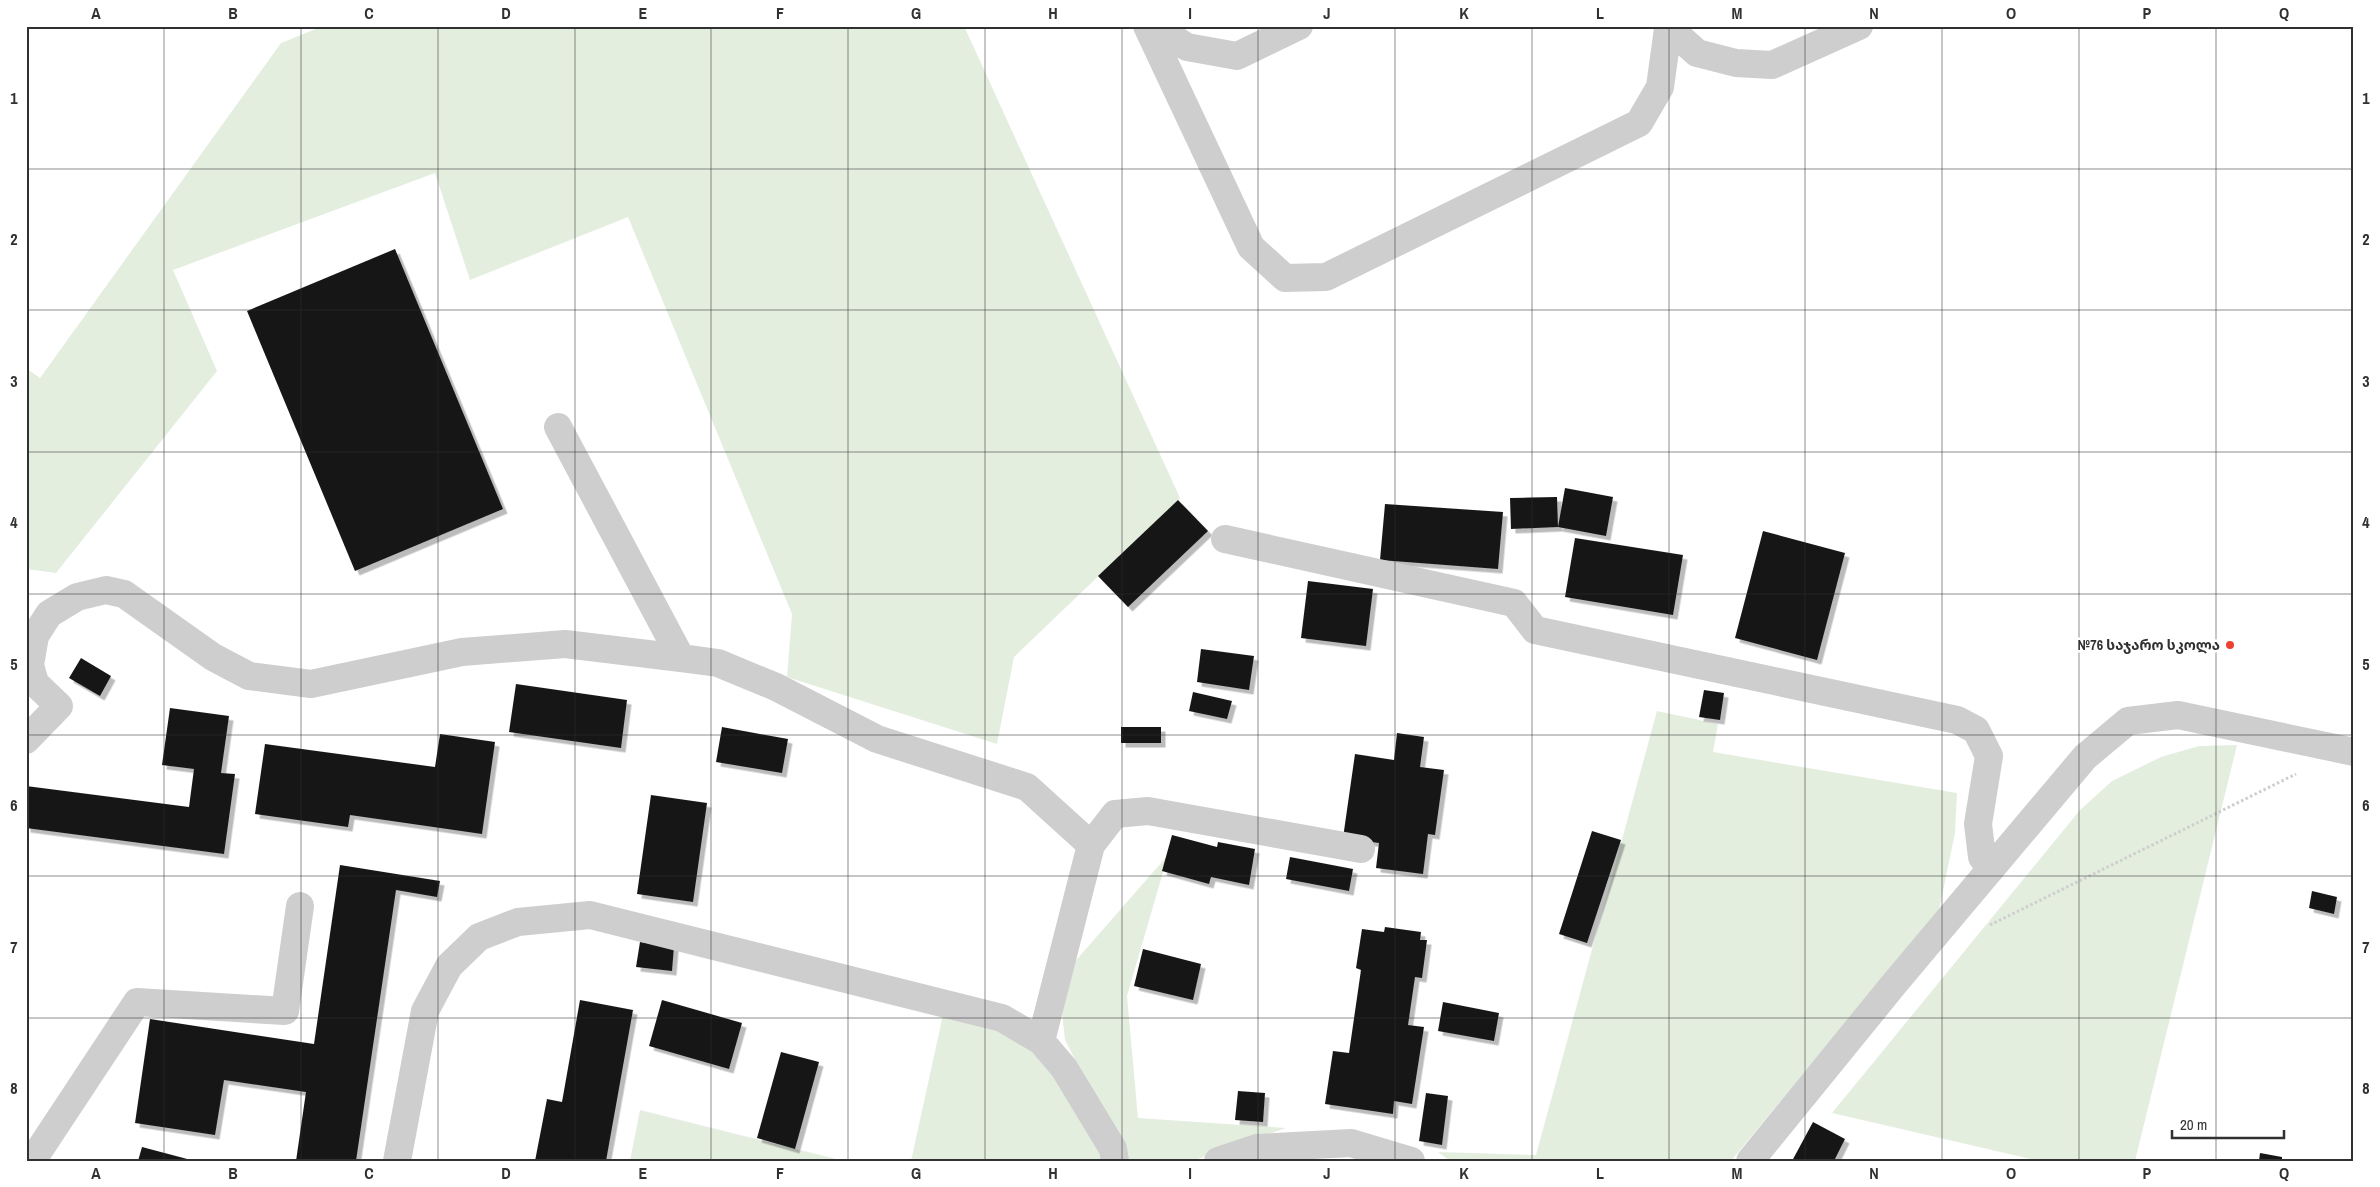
<svg xmlns="http://www.w3.org/2000/svg" width="2380" height="1187" font-family="'Archivo Narrow','Noto Sans Georgian',sans-serif">
	<defs>
		<filter id="shadow"><feDropShadow dx="4.5" dy="4.5" stdDeviation="0" flood-color="#0004"/></filter>
	</defs>
	<rect width="100%" height="100%" fill="#fff"/>
	<!-- green -->
	<path fill="#e4eedf" d="M323 26H964L1180 498 1014 657 997 744 787 677 792 614 628 217 470 280 435 173 173 270 217 371 56 573 26 569V368L40 378 281 43Z
		M1657 711 1718 724 1713 752 1957 793 1955 833 1939 910 1731 1161H1450L1438 1152 1536 1155Z
		M2237 745 2135 1161H2039L1832 1113 2080 810 2112 781 2161 757 2199 746Z
		M1168 855 1127 996 1138 1118 1286 1128 1192 1161H1127L1065 1040 1061 1003 1071 966Z
		M943 1015 1015 1035 1042 1052 1104 1161H911Z
		M640 1110 844 1161H630Z"/>
	<!-- building -->
	<path fill="#181818" filter="url(#shadow)" d="M395 249 503 509 355 571 247 311Z
		M1565 488 1613 497 1606 536 1558 527Z
		M1557 497 1558 527 1511 529 1510 498Z
		M1178 500 1208 531 1128 607 1098 576Z
		M1385 504 1503 512 1498 569 1380 560Z
		M1763 531 1845 553 1817 660 1735 638Z
		M1575 538 1683 555 1673 615 1565 597Z
		M1308 581 1373 589 1366 646 1301 638Z
		M1201 649 1254 656 1249 690 1197 682Z
		M81 658 111 676 100 696 69 678Z
		M516 684 627 700 621 748 509 732Z
		M1704 690 1724 693 1720 720 1699 717Z
		M1193 692 1232 701 1227 719 1189 711Z
		M170 708 229 716 221 773 235 774 224 854 26 828V786L189 807 194 769 162 765Z
		M722 727 788 739 782 773 716 762Z
		M1121 727H1161V743H1121Z
		M1397 733 1424 737 1420 767 1444 770 1435 835 1428 834 1423 874 1376 868 1379 843 1343 838 1355 754 1394 760Z
		M440 734 495 742 482 834 350 815 348 827 255 814 265 744 435 767Z
		M651 795 707 803 693 902 637 894Z
		M1592 831 1621 840 1587 943 1559 934Z
		M1172 835 1217 847 1218 842 1255 849 1249 885 1211 877 1209 884 1162 871Z
		M1290 857 1353 869 1349 891 1286 879Z
		M340 865 440 881 437 897 396 890 356 1161H296L306 1092 224 1080 215 1135 135 1123 150 1019 314 1044Z
		M2312 891 2337 897 2334 914 2309 908Z
		M1385 927 1421 932 1420 940H1427L1422 978 1415 977 1408 1025 1424 1027 1412 1104 1394 1101 1393 1114 1325 1104 1333 1051 1349 1053 1361 970 1356 968 1362 929 1384 932Z
		M640 942 674 946 672 971 636 967Z
		M1143 949 1201 964 1193 1000 1134 986Z
		M580 1000 633 1010 606 1161H535L547 1099 562 1102Z
		M662 1000 742 1023 729 1069 649 1046Z
		M1443 1002 1499 1013 1494 1041 1438 1031Z
		M781 1052 819 1062 795 1149 757 1138Z
		M1238 1091 1265 1093 1263 1122 1235 1120Z
		M1426 1093 1448 1096 1442 1145 1419 1141Z
		M1813 1122 1845 1139 1834 1161H1792Z
		M142 1147 191 1160V1161H138Z
		M2260 1153 2282 1157V1161H2259Z"/>
	<g fill="none" stroke-linecap="round" stroke-linejoin="round">
		<!-- path -->
		<path stroke="#cecece" stroke-width="3" stroke-dasharray="2.5 2.5" stroke-linecap="butt" d="M1990 925 2296 774"/>
		<!-- minor -->
		<path stroke="#cecece" stroke-width="28" d="M1147 26 1251 247 1285 278 1326 277 1639 123 1660 87 1668 29
			M1154 26 1187 47 1237 56 1299 26
			M1667 26 1697 53 1736 63 1772 65 1859 26
			M558 427 681 658
			M1225 539 1514 603 1535 630 1957 720 1976 730 1989 756 1978 824 1982 857 1991 869
			M26 740 59 706 35 683 30 665 35 636 49 614 77 597 106 590 124 594 213 657 249 676 311 684 462 652 565 644 681 658 718 663 776 687 877 739 1027 787 1091 845
			M1041 1041 1091 845 1115 814 1148 811 1361 849
			M32 1161 137 1002 285 1011 300 906
			M397 1161 425 1011 449 966 479 937 518 922 590 915 1002 1018 1041 1041 1064 1068 1113 1149 1115 1161
			M1218 1161 1257 1148 1351 1143 1411 1161
			M1750 1161 1894 984 2085 757 2128 721 2178 715 2354 752"/>
	</g>
	<!-- grid -->
	<path fill="none" stroke="#313131" stroke-width="1" stroke-opacity="0.55" d="M164 26V1161M301 26V1161M438 26V1161M575 26V1161M711 26V1161M848 26V1161M985 26V1161M1122 26V1161M1258 26V1161M1395 26V1161M1532 26V1161M1669 26V1161M1805 26V1161M1942 26V1161M2079 26V1161M2216 26V1161M26 169H2354M26 310H2354M26 452H2354M26 594H2354M26 735H2354M26 876H2354M26 1018H2354"/>
	<!-- markers -->
	<circle fill="#eb4230" stroke="#fff" stroke-width="2" cx="2230" cy="645" r="5"/>
	<g text-anchor="middle" stroke-width="5" stroke-linejoin="round" paint-order="stroke">
		<!-- poi labels -->
		<g font-size="14" font-weight="bold" fill="#313131" stroke="#fff" text-anchor="end">
			<text x="2220" y="650">№76 საჯარო სკოლა</text>
		</g>
	</g>
	<!-- border -->
	<rect width="2380" height="1187" fill="none" stroke="#ffffff" stroke-width="55"/>
	<!-- scale -->
	<path d="M2172 1130v8h112v-8" fill="none" stroke="#313131" stroke-width="2.5"/>
	<text x="2180" y="1130" font-size="15" fill="#313131" stroke="#ffffff" stroke-width="4" paint-order="stroke">20 m</text>
	<rect x="28" y="28" width="2324" height="1132" fill="none" stroke="#313131" stroke-width="2"/>
	<g font-size="16" text-anchor="middle" font-weight="bold" fill="#313131">
		<text x="96" y="19">A</text>
		<text x="233" y="19">B</text>
		<text x="369" y="19">C</text>
		<text x="506" y="19">D</text>
		<text x="643" y="19">E</text>
		<text x="780" y="19">F</text>
		<text x="916" y="19">G</text>
		<text x="1053" y="19">H</text>
		<text x="1190" y="19">I</text>
		<text x="1327" y="19">J</text>
		<text x="1464" y="19">K</text>
		<text x="1600" y="19">L</text>
		<text x="1737" y="19">M</text>
		<text x="1874" y="19">N</text>
		<text x="2011" y="19">O</text>
		<text x="2147" y="19">P</text>
		<text x="2284" y="19">Q</text>
		<text x="14" y="104">1</text>
		<text x="2366" y="104">1</text>
		<text x="14" y="245">2</text>
		<text x="2366" y="245">2</text>
		<text x="14" y="387">3</text>
		<text x="2366" y="387">3</text>
		<text x="14" y="528">4</text>
		<text x="2366" y="528">4</text>
		<text x="14" y="670">5</text>
		<text x="2366" y="670">5</text>
		<text x="14" y="811">6</text>
		<text x="2366" y="811">6</text>
		<text x="14" y="953">7</text>
		<text x="2366" y="953">7</text>
		<text x="14" y="1094">8</text>
		<text x="2366" y="1094">8</text>
		<text x="96" y="1179">A</text>
		<text x="233" y="1179">B</text>
		<text x="369" y="1179">C</text>
		<text x="506" y="1179">D</text>
		<text x="643" y="1179">E</text>
		<text x="780" y="1179">F</text>
		<text x="916" y="1179">G</text>
		<text x="1053" y="1179">H</text>
		<text x="1190" y="1179">I</text>
		<text x="1327" y="1179">J</text>
		<text x="1464" y="1179">K</text>
		<text x="1600" y="1179">L</text>
		<text x="1737" y="1179">M</text>
		<text x="1874" y="1179">N</text>
		<text x="2011" y="1179">O</text>
		<text x="2147" y="1179">P</text>
		<text x="2284" y="1179">Q</text>
	</g>
</svg>
